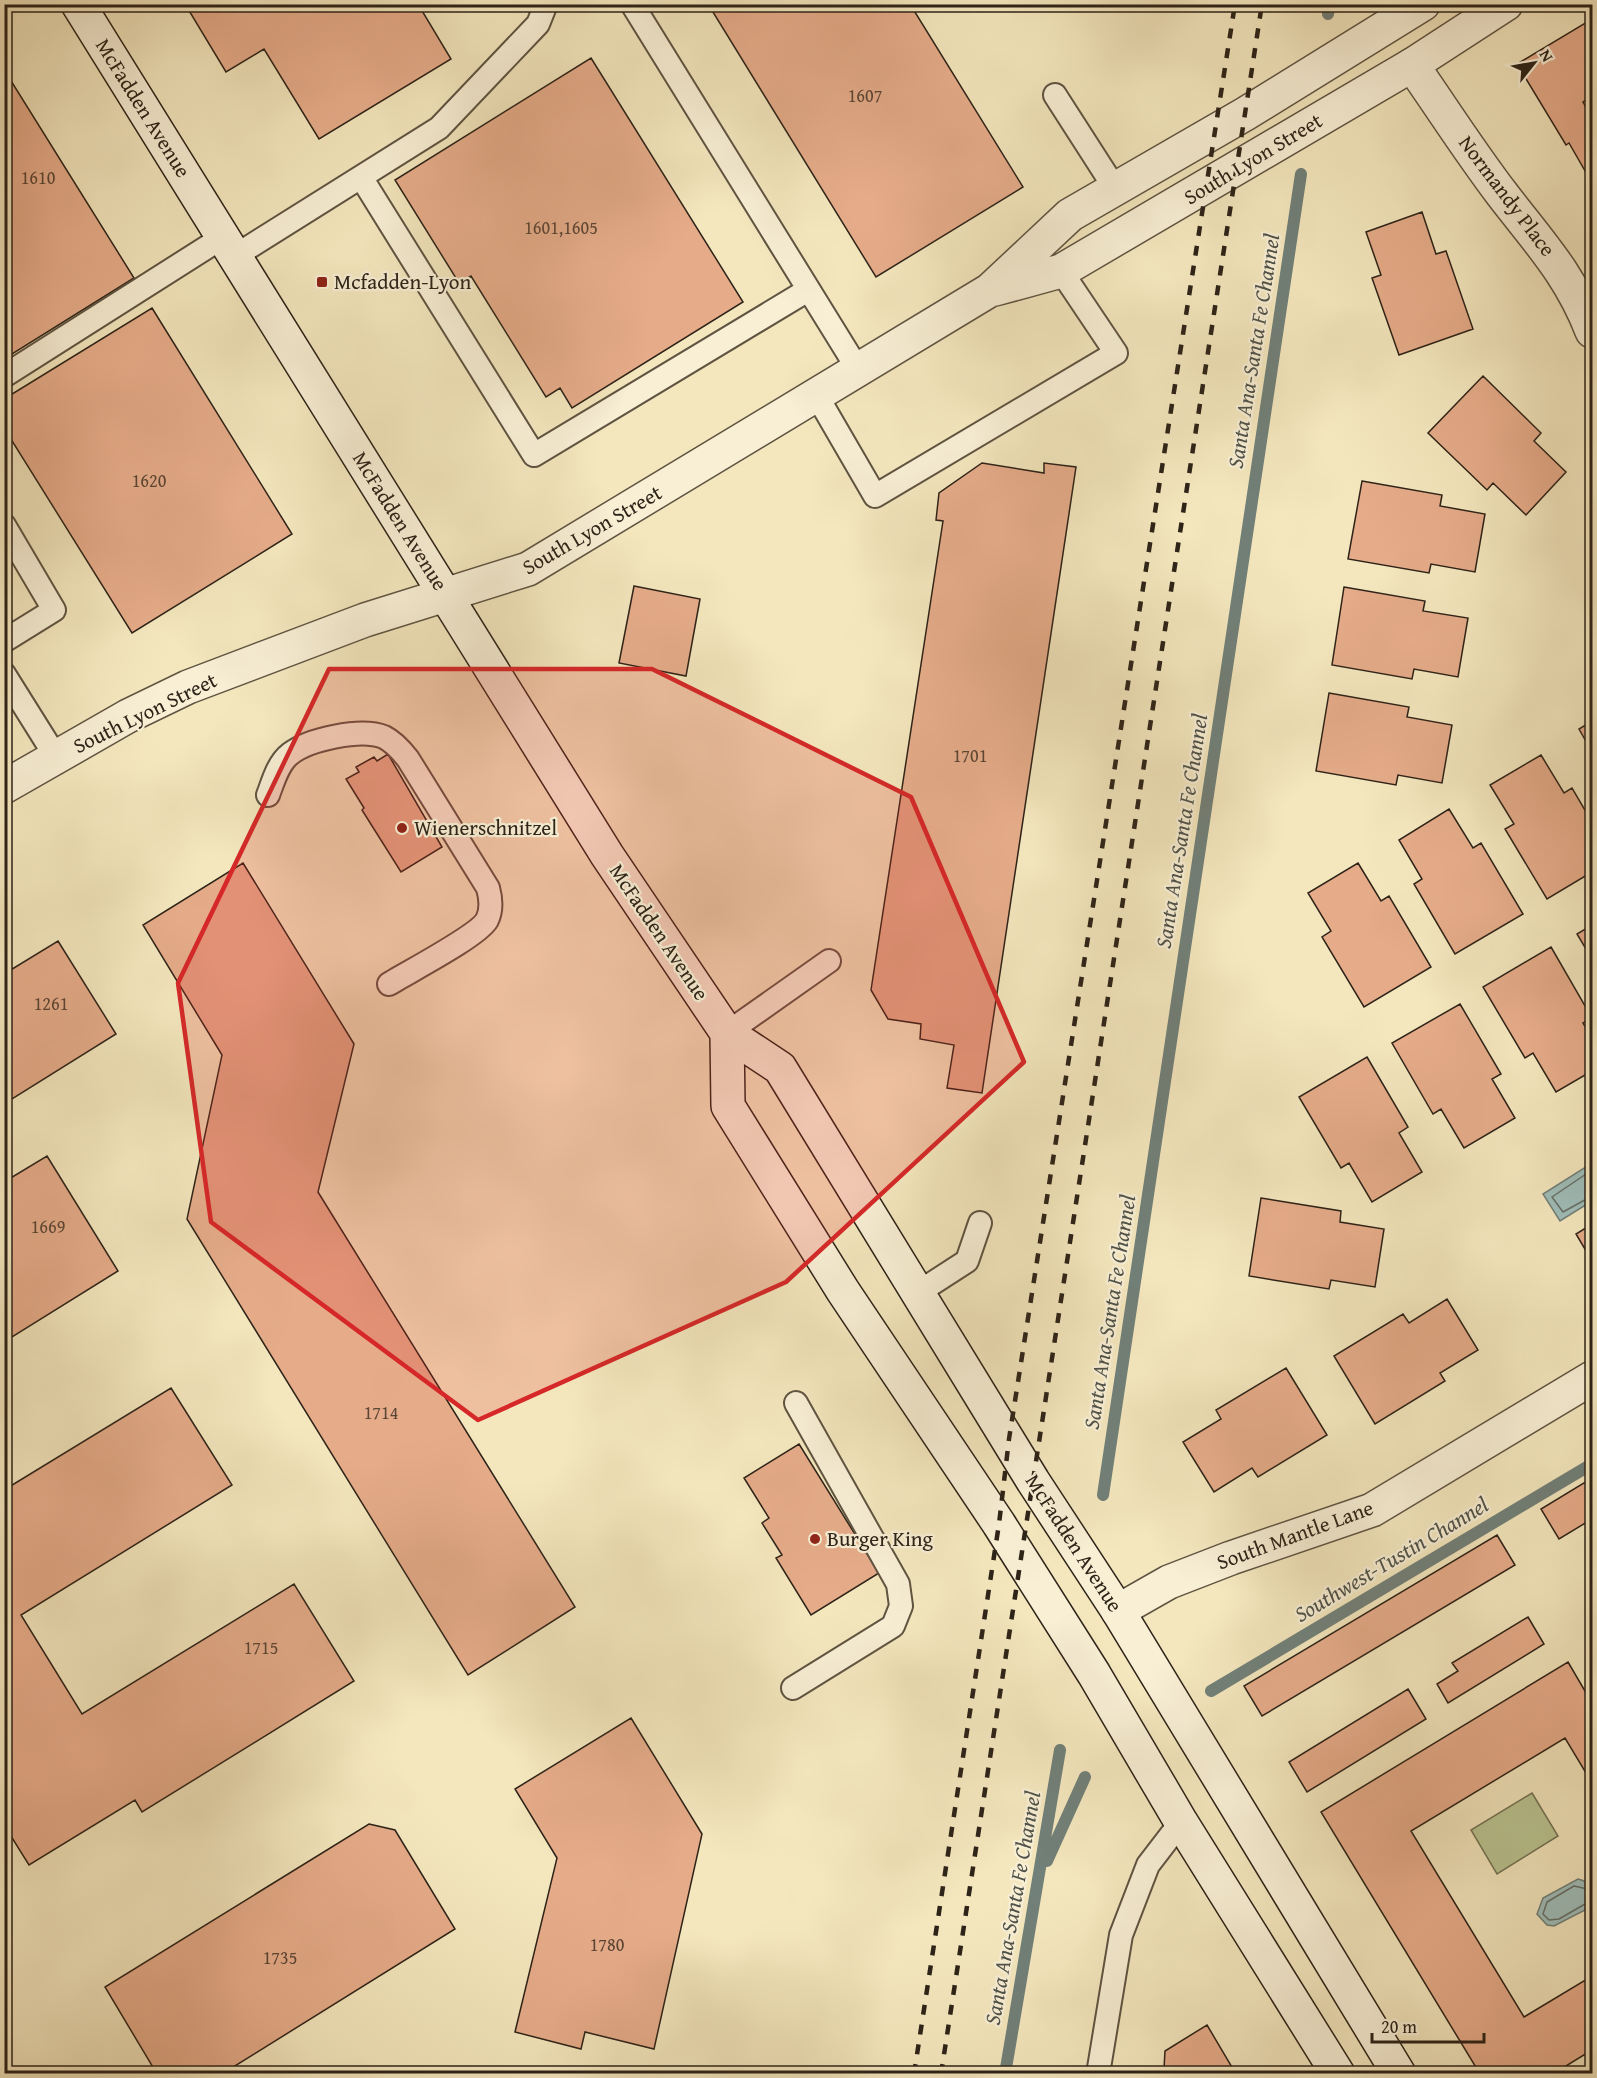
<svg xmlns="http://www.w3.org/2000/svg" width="1597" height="2078" font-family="'Gentium Book Plus',serif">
	<rect width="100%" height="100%" fill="#f4e7be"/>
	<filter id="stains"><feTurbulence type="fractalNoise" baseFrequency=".00333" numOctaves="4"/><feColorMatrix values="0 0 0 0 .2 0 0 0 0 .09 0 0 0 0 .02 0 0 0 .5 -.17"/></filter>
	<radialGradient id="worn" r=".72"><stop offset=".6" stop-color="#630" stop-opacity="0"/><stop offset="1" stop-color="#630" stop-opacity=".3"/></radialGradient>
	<!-- green -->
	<path fill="#bac592" stroke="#747455" stroke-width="1.5" d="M1532 1793 1558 1836 1497 1874 1471 1830Z"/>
	<!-- water -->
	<path fill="#9fbeba" stroke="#718079" stroke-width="1.5" d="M1592 1163V1201L1560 1221 1543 1194Z
		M1578 1879C1592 1882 1597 1895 1589 1908L1554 1926 1547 1925 1537 1914 1543 1898Z"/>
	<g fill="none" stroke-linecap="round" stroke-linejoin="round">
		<!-- shore -->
		<path stroke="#667069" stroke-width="1.5" d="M1592 1170 1552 1197 1563 1212 1592 1196
			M1592 1890 1574 1886 1547 1902 1543 1914 1549 1920 1559 1919 1592 1900"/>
		<!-- stream -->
		<path stroke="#718079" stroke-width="12" d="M1328 14 1330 4
			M1103 1495 1301 174
			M1211 1691 1592 1464
			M1047 1861 1085 1777
			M1005 2074 1060 1750"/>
	</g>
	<!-- building -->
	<path fill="#e6ac8a" stroke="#2d2318" stroke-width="1.5" d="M185 4H418L451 59 319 139 264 49 226 72Z
		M708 4H910L1023 187 876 277Z
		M1592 19V96L1583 102 1592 118V183L1569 143 1566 145 1517 64Z
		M591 58 743 302 572 408 560 388 546 397 471 276 459 283 395 180Z
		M8 76 134 278 4 359V78Z
		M1422 212 1436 254 1446 251 1473 329 1399 355 1372 278 1381 275 1366 232Z
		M152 308 292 534 132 633 4 428V399Z
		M1483 376 1541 433 1534 441 1566 472 1526 515 1493 483 1487 490 1428 433Z
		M982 463 1044 473V463L1076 467 982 1093 947 1088 954 1045 920 1039 921 1024 888 1019 871 990 943 521 936 520 939 493Z
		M1362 481 1442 495 1440 506 1485 514 1475 572 1431 564 1429 573 1348 559Z
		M634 586 700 599 686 676 619 663Z
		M1344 587 1425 601 1423 611 1468 618 1458 677 1414 669 1412 679 1332 665Z
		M1329 693 1409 707 1407 717 1452 725 1442 783 1398 775 1396 785 1316 771Z
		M1592 721V752L1579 729Z
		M388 754 442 847 401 872 362 810 364 808 346 779 359 772 356 767 374 757 377 761Z
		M1541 755 1564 793 1572 788 1592 822V872L1547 899 1505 829 1514 824 1490 785Z
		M1449 809 1473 848 1481 843 1523 914 1455 954 1414 884 1422 879 1399 840Z
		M243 863 354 1044 318 1192 575 1607 468 1675 187 1219 222 1055 143 925Z
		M1358 863 1381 901 1389 896 1431 967 1364 1007 1322 937 1331 931 1308 893Z
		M1592 925V959L1577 934Z
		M58 941 116 1034 4 1104V974Z
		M1551 947 1592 1018 1583 1023 1592 1038V1071L1556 1092 1533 1053 1525 1058 1483 987Z
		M1460 1004 1501 1074 1492 1079 1515 1118 1464 1148 1441 1109 1433 1114 1392 1043Z
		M1367 1057 1408 1127 1399 1133 1422 1172 1372 1202 1349 1163 1341 1168 1299 1097Z
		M47 1156 118 1271 4 1342V1182Z
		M1261 1198 1341 1211 1340 1222 1384 1229 1375 1287 1331 1280 1329 1289 1249 1276Z
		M1592 1224V1261L1576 1234Z
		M1447 1299 1478 1350 1440 1373 1445 1381 1375 1424 1334 1356 1403 1314 1409 1323Z
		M1286 1368 1327 1435 1258 1477 1252 1468 1214 1492 1183 1442 1221 1419 1216 1410Z
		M171 1388 232 1485 21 1615 82 1714 294 1584 354 1681 142 1812 135 1800 29 1865 4 1825V1490Z
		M799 1444 879 1573 811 1615 776 1558 782 1555 762 1523 769 1518 744 1478Z
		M1592 1478V1519L1559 1539 1541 1509Z
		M1497 1535 1515 1565 1262 1716 1244 1686Z
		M1528 1617 1544 1644 1448 1703 1437 1684 1458 1671 1452 1663Z
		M1568 1662 1592 1703V1783L1565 1738 1411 1831 1524 2017 1592 1976V2050L1553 2074H1480L1321 1812Z
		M1408 1689 1426 1719 1307 1792 1289 1762Z
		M631 1718 702 1834 654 2049 585 2032 581 2049 515 2032 557 1858 515 1789Z
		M369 1824 395 1830 455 1929 222 2074H157L105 1987Z
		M1207 2025 1236 2074H1156L1164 2069 1165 2051Z"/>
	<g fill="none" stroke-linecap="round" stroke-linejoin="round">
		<defs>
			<path id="service" d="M632 4 859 371
				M1055 95 1116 190
				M361 177 534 455 808 290
				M235 256 439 128 538 24 546 4
				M4 376 223 237
				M817 396 875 496 1116 353 1061 271
				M4 525 54 610 4 641
				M4 674 56 757
				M268 795C273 782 278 763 290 754 309 739 361 728 384 737 394 742 401 750 408 759L488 888C491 899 492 910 487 920 478 936 408 972 389 984
				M727 1033 829 961
				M919 1292 967 1261 980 1223
				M793 1688 893 1626 901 1606 898 1584 796 1403
				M1098 2074 1121 1935 1148 1865 1181 1822"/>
			<path id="minor" d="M1412 65C1442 108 1470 152 1502 194 1538 241 1570 274 1592 331
				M1118 1611 1169 1582 1231 1558 1372 1510 1592 1378"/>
			<path id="tertiary" d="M995 289 1061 271 1412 65 1506 4
				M4 787 128 716 188 687 365 620 528 569 990 290 1070 215 1245 114 1423 4"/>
			<path id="secondary" d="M78 4 607 855 727 1033 780 1068 1033 1481 1118 1611 1399 2074
				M727 1033 728 1106 843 1291 999 1524 1094 1674 1181 1822 1338 2074"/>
		</defs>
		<!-- service casing -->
		<use href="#service" stroke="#5f5442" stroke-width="26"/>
		<!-- minor casing -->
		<use href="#minor" stroke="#5f5442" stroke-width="36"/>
		<!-- tertiary casing -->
		<use href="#tertiary" stroke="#5f5442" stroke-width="36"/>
		<!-- secondary casing -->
		<use href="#secondary" stroke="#2d2318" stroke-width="36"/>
		<!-- service -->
		<use href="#service" stroke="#f8efd5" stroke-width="22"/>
		<!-- minor -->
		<use href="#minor" stroke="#f8efd5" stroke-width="33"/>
		<!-- tertiary -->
		<use href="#tertiary" stroke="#f8efd5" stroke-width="33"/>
		<!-- secondary -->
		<use href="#secondary" stroke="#f8efd5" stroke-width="33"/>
		<!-- rail -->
		<path stroke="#2d2318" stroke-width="4.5" stroke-dasharray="10 10" stroke-linecap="butt" d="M914 2074 999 1524 1009 1439 1235 4
			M941 2074 1262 4"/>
	</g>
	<!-- marked area -->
	<path fill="#d62828" fill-opacity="0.2" stroke="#d62828" stroke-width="4.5" stroke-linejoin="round" d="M329 669H652L911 797 1024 1062 786 1282 478 1420 211 1222 178 983Z"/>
	<!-- markers -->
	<g fill="#8f2418" stroke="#f8efd5" stroke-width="2">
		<rect x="316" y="276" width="12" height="12" rx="3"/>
		<circle cx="402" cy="828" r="6"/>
		<circle cx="815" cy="1539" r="6"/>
	</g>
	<g text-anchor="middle" stroke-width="4.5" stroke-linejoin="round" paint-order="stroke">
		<!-- number labels -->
		<g font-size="18" fill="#5b4534">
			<text x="865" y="102">1607</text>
			<text x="38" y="184">1610</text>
			<text x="561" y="234">1601,1605</text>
			<text x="149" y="487">1620</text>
			<text x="970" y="762">1701</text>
			<text x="51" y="1010">1261</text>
			<text x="48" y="1233">1669</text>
			<text x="381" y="1419">1714</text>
			<text x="261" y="1654">1715</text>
			<text x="607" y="1951">1780</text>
			<text x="280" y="1964">1735</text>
		</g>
		<!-- street labels -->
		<g font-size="21" fill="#2d2318" stroke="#f8efd5">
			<text transform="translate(143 108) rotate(58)" y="7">McFadden Avenue</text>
			<text transform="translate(1253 159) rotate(-31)" y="7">South Lyon Street</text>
			<text transform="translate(1507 196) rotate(53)" y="7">Normandy Place</text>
			<text transform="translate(400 521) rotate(58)" y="7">McFadden Avenue</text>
			<text transform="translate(592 530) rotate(-30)" y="7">South Lyon Street</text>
			<text transform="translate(145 713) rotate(-26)" y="7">South Lyon Street</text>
			<text transform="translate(659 932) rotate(56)" y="7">McFadden Avenue</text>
			<text transform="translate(1295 1535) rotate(-20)" y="7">South Mantle Lane</text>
			<text transform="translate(1074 1543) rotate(57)" y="7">McFadden Avenue</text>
		</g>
		<!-- poi labels -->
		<g font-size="21" fill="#2d2318" stroke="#f8efd5" text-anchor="start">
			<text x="334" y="289">Mcfadden-Lyon</text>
			<text x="414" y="835">Wienerschnitzel</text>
			<text x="827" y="1546">Burger King</text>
		</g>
		<!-- water labels -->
		<g font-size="22" font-style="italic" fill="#4f5249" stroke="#f8efd5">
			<text transform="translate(1253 351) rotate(-81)" y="8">Santa Ana-Santa Fe Channel</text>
			<text transform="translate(1181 831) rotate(-81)" y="8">Santa Ana-Santa Fe Channel</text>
			<text transform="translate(1109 1312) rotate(-81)" y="8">Santa Ana-Santa Fe Channel</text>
			<text transform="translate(1391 1559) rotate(-31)" y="8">Southwest-Tustin Channel</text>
			<text transform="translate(1012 1908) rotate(-80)" y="8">Santa Ana-Santa Fe Channel</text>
		</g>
	</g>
	<!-- margin -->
	<rect width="1597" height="2078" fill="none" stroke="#f4e7be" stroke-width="24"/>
	<rect x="6" y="6" width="1585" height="2066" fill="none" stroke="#2d2318" stroke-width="3"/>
	<rect x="12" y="12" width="1573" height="2054" fill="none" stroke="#2d2318" stroke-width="1.5"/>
	<!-- north arrow -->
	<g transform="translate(1534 63) rotate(59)" stroke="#f8efd5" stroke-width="4.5" paint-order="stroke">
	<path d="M0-4.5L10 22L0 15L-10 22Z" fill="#2d2318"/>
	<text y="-9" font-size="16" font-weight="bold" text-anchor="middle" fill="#2d2318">N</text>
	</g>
	<!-- scale -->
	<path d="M1372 2033v9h112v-9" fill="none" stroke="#2d2318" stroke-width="3"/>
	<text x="1381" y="2033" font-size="18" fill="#2d2318" stroke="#f8efd5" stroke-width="4.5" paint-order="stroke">20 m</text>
	<rect width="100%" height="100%" filter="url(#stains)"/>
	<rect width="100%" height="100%" fill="url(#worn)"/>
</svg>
